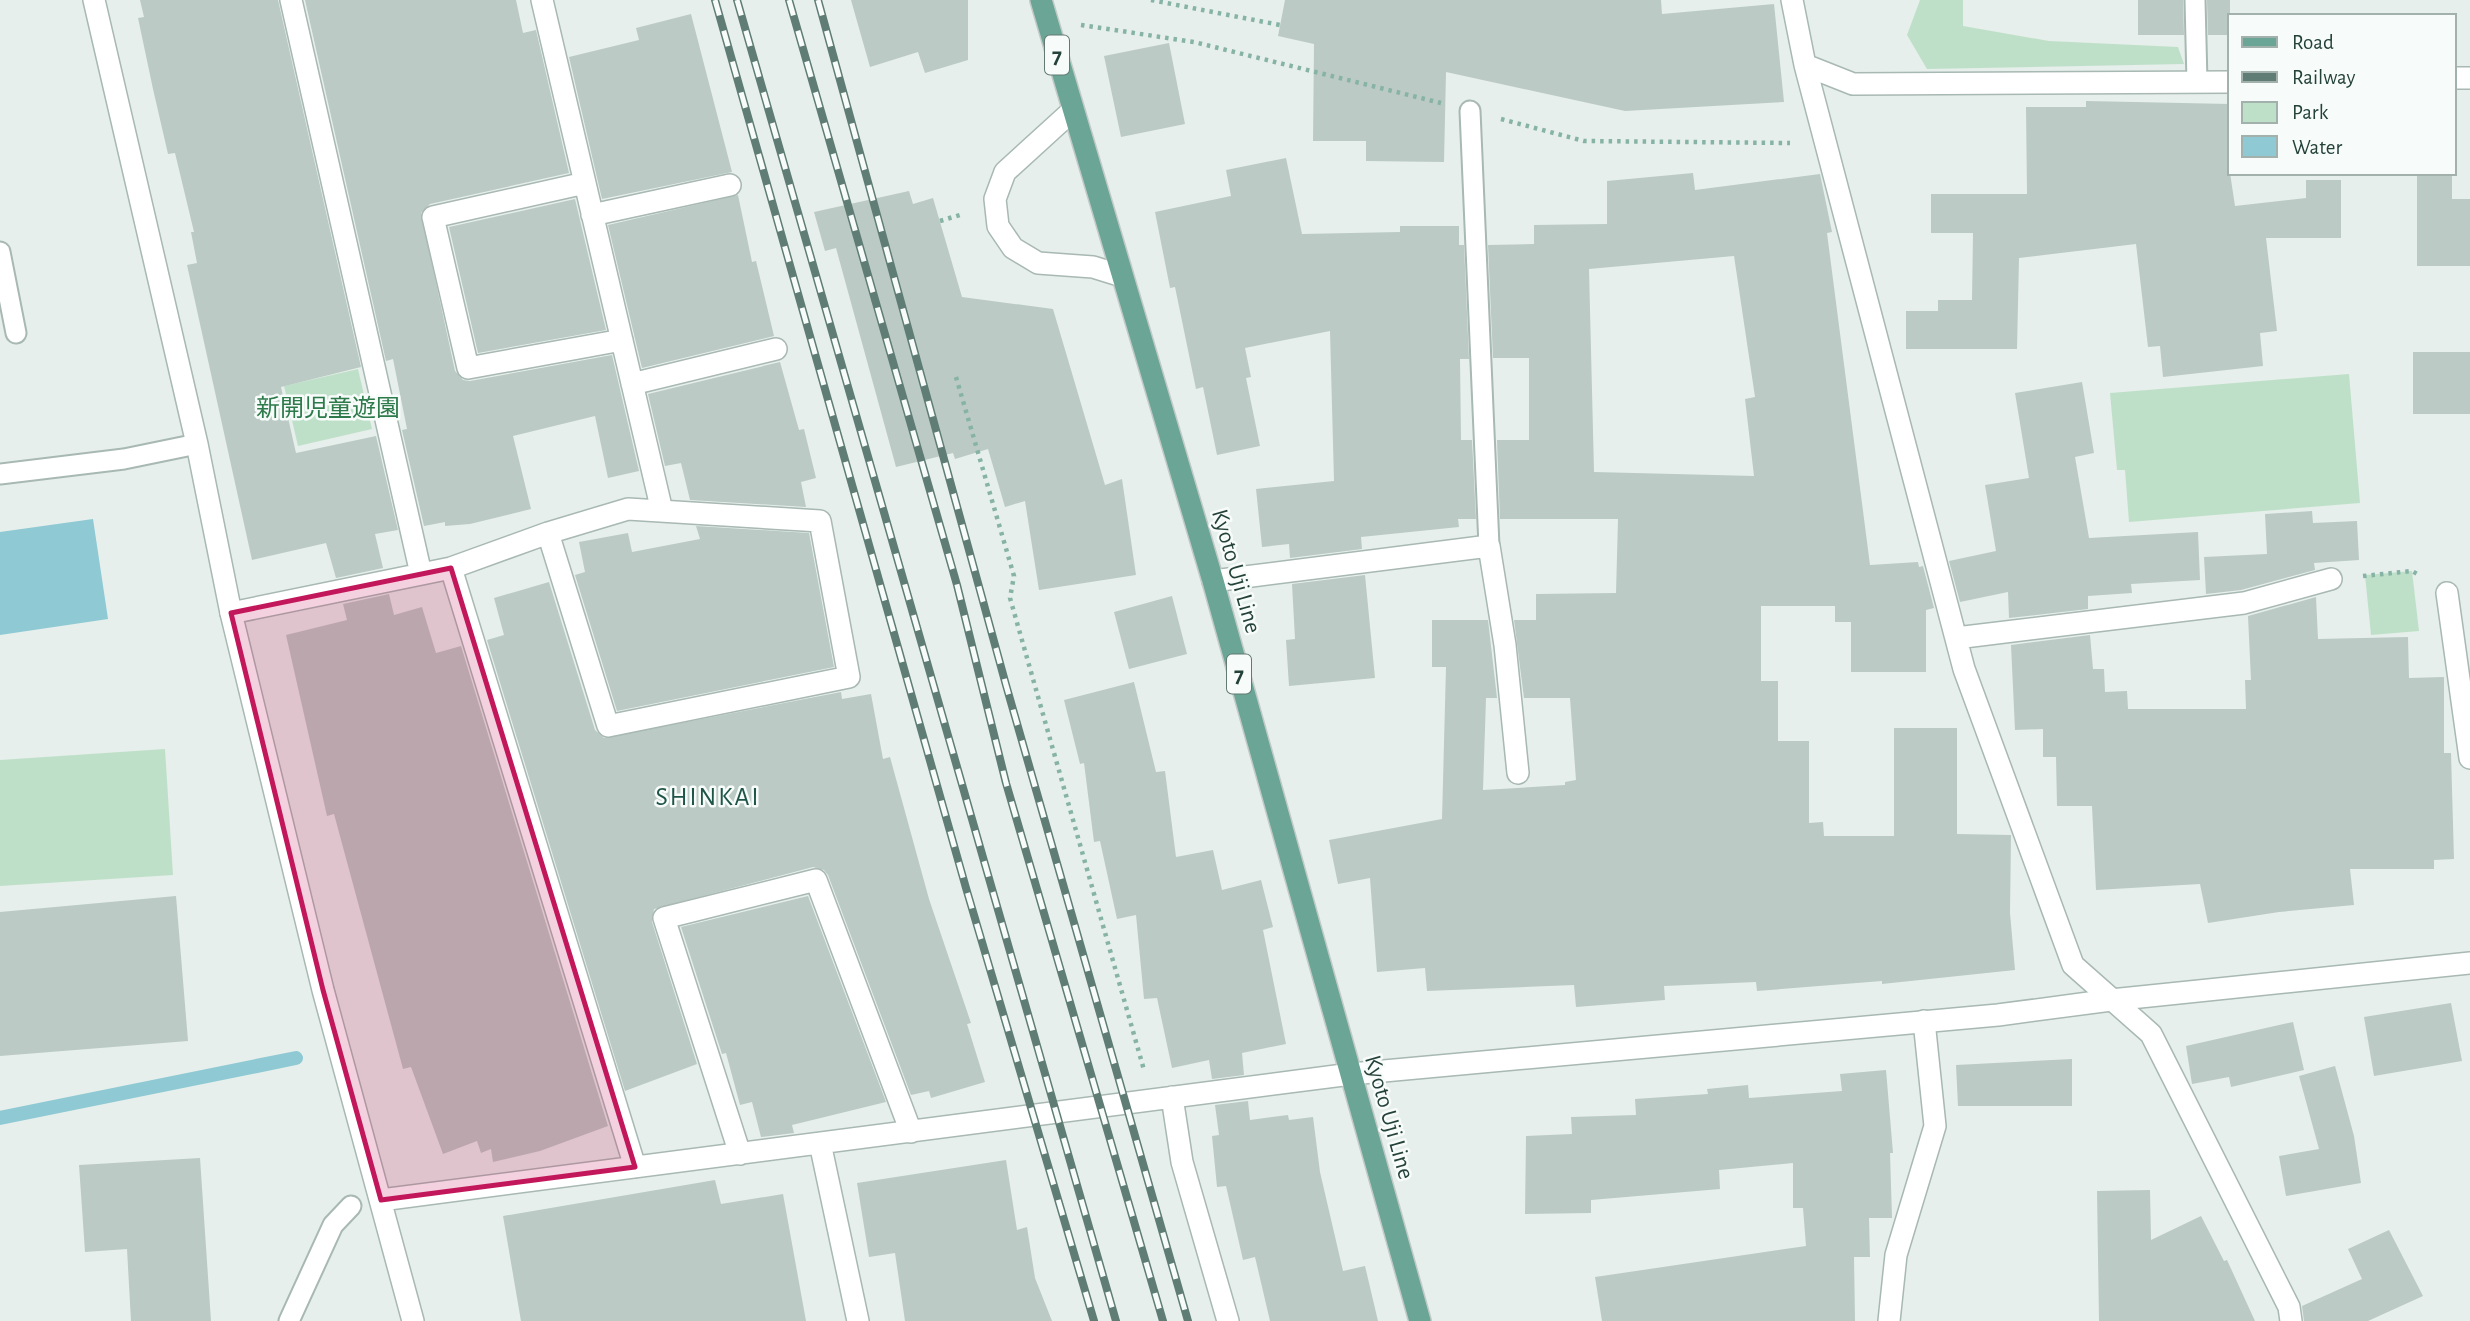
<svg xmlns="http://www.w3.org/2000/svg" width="2470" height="1321" font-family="'Alegreya Sans','Noto Sans JP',sans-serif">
	<rect width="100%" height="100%" fill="#e6efeb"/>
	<!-- green -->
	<path fill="#bfe0c8" d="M1920 0H1963V26L2049 41 2178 47 2184 64 1927 69 1907 35Z
		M358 369 372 429 298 446 284 386Z
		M2349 374 2360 503 2129 522 2125 470H2117L2110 393Z
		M2412 571 2419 631 2371 635 2365 575Z
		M165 749 173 875 0 886V760Z"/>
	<!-- water -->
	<path fill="#8ec9d4" d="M93 519 108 619 0 635V532Z"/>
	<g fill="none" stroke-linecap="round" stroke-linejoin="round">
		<!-- stream -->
		<path stroke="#8ec9d4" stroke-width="14" d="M0 1118 296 1058"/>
	</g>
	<!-- building -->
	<path fill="#bbcac4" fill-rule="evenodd" d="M140 0H278L361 367 281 387 296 453 376 436 398 530 375 534 383 568 336 578 326 543 252 560 187 265 197 263 191 232H194L175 153 168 154 153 89 138 18 144 17Z
		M305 0H516L523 33 536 30 569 173 430 204 421 213 455 371 463 380 470 381 612 355 639 471 608 478 595 416 513 436 531 509 470 524 445 526V522L424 526 402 430 407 429 393 359 386 361Z
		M851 0H968V60L925 73 918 52 870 67Z
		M1285 0H1661L1662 14 1774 4 1784 102 1625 111 1446 72 1444 162 1366 161V141H1313L1314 44 1278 36Z
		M2138 0H2183L2184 35H2138Z
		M2207 0H2230V35H2208Z
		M691 14 732 172 602 199 569 57 639 40 636 28Z
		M1169 43 1185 124 1121 137 1104 56Z
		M2086 101 2230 104V173L2235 206 2306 198V180H2341V238H2266L2277 331 2260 333 2263 366 2163 377 2160 346 2148 347 2136 244 2019 258 2017 349H1906V311H1938V300H1972L1973 233H1931V194H2027L2026 107H2086Z
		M1286 158 1302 234 1400 232V226H1459V245H1464L1469 359H1460L1461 440H1472L1476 519H1458L1459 527 1361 537 1362 549 1290 558 1289 544 1262 547 1256 489 1334 481 1330 331 1245 348 1251 377 1246 378 1260 446 1217 455 1203 387 1196 389 1175 287 1170 288 1155 212 1231 196 1226 170Z
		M1693 173 1695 190 1820 174 1832 232 1827 233 1870 565 1918 562 1919 567 1923 566 1934 608 1926 610V672H1851V622H1835V606H1761V681H1778V741H1809V823L1823 822 1824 836H1894V728H1957V834L2011 835 2010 913 2015 970 1882 984V981L1757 991 1756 982 1664 986 1665 1000 1576 1007 1574 985 1427 991 1425 968 1377 972 1370 878 1338 884 1329 840 1442 819 1446 667H1432V620H1488L1497 698H1486L1483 790 1565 785V782L1576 780 1570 698H1524L1514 620H1536V594L1616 593 1618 519H1500L1497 440H1529V358H1493L1488 245 1534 244V225L1607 224V181ZM1734 256 1755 397 1745 399 1754 476 1594 472 1589 269Z
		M2417 173H2452V199H2470V266H2417Z
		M909 191 913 204 933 198 962 297 1053 309 1105 485 1122 479 1136 575 1039 590 1025 501 1005 507 988 449 955 459 953 453 896 467 836 248 825 251 814 212Z
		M738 195 752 262 756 261 774 336 642 368 608 225Z
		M575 199 606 330 478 353 449 227Z
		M2413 352H2470V414H2413Z
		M780 362 799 430 804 429 816 478 801 482 806 507 690 500 681 463 665 466 648 394Z
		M2082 382 2094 453 2075 457 2089 538 2198 532 2200 580 2131 584 2132 593 2088 596V609L2009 618 2008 592 1960 602 1949 561 1996 551 1985 485 2029 478 2015 393Z
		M2312 511 2313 523 2357 521 2359 560 2314 563 2315 570 2241 590 2206 594 2204 557 2267 554 2265 514Z
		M696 526 809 533 834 667 617 711 575 575 585 572 579 542 628 533 632 552 700 539Z
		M1365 575 1375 678 1289 686 1286 640 1295 639 1292 584Z
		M549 582 595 730 604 738 841 692 842 699 871 694 883 759 890 757 929 899 971 1023 967 1024 985 1082 931 1098 929 1091 911 1095 828 875 824 870 813 867 654 909 652 922 697 1064 625 1091 487 640 504 635 494 598Z
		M389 594 394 615 422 607 436 653 461 646 608 1126 540 1151 493 1162 491 1149 481 1153 477 1141 443 1154 411 1067 403 1069 334 814 327 816 286 635 347 620 343 604Z
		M1172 596 1187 654 1129 669 1114 612Z
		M2316 597 2318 639 2408 637 2409 678 2444 677V753H2451L2454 859 2434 860V869H2350L2354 905 2279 912 2208 923 2200 884 2096 890 2092 806H2057L2056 757H2043V729L2015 730 2011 645 2090 635 2093 669H2104L2105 692 2127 691 2128 709H2246L2245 680H2251L2248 616Z
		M1134 682 1156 772 1165 771 1176 857 1213 850 1222 890 1261 880 1273 927 1263 930 1286 1044 1242 1053 1244 1075 1212 1079 1209 1060 1172 1068 1157 998 1144 999 1136 915 1117 919 1100 841 1094 842 1084 763 1080 764 1064 700Z
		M176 896 188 1041 0 1056V912Z
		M808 896 886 1102 792 1125 794 1133 761 1137 752 1102 740 1105 726 1053 722 1054 681 927Z
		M2451 1003 2462 1061 2374 1076 2364 1017Z
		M2293 1022 2304 1070 2231 1087 2229 1077 2192 1084 2186 1046Z
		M2072 1059V1106H1958L1956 1065Z
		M2335 1066 2354 1136 2361 1183 2286 1196 2279 1156 2319 1149 2299 1076Z
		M1886 1070 1893 1153H1890L1892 1218H1869L1870 1257H1854L1855 1321H1602L1595 1277 1806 1246 1803 1208H1793V1163L1719 1170 1720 1189 1591 1200V1213L1525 1214 1526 1136 1572 1134 1571 1117 1636 1115 1635 1099 1708 1094 1707 1089 1748 1085 1749 1098 1842 1091 1840 1074Z
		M1248 1101 1250 1120 1288 1115 1289 1120 1313 1117 1320 1172 1343 1271 1365 1266 1378 1321H1270L1255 1257 1243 1260 1226 1186 1217 1187 1212 1136 1219 1135 1215 1105Z
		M200 1158 211 1321H131L127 1249 85 1252 79 1165Z
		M1006 1160 1017 1230 1027 1227 1035 1278 1052 1321H905L895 1253 869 1257 857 1183Z
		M715 1180 721 1204 783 1194 806 1321H521L503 1216Z
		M2150 1190 2151 1240 2201 1216 2224 1261 2227 1260 2255 1321H2099L2097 1191Z
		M2389 1230 2423 1296 2368 1321H2304L2302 1306 2362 1279 2348 1249Z"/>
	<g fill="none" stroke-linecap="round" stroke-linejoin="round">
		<defs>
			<path id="service" d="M2195 0 2197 82
				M1470 111 1489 546
				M0 252 16 333
				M0 474 124 459 197 444
				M289 1321 333 1225 351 1206"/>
			<path id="minor" d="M291 0 421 574
				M542 0 662 511
				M1792 0 1805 65 1964 669 2073 965 2151 1034 2289 1307 2291 1321
				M1805 65 1853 84 2230 82
				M2454 78H2470
				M1072 111 1005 172 995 199 998 226 1013 248 1038 263 1093 267 1122 276
				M585 183 433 217 468 368 622 340
				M592 215 730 185
				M632 384 776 349
				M451 568 635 1167
				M1213 581 1489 546 1505 645 1518 773
				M2447 593 2470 758
				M1956 638 2244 603 2331 579
				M1172 1097 1182 1162 1228 1321
				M820 1143 858 1321
				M740 1154 664 918 816 880 911 1132
				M381 1200 1351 1074
				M413 1321 323 990 231 613 451 568 548 533 628 509 820 521 849 677 608 726 548 533
				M1889 1321 1896 1255 1935 1126 1924 1021"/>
			<path id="tertiary" d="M94 0 197 444 231 613
				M1351 1074 1998 1015 2111 1000 2470 963"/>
			<path id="primary" d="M1041 0 1213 581 1420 1321"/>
		</defs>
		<!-- service casing -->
		<use href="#service" stroke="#a8b8b2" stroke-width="23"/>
		<!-- minor casing -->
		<use href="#minor" stroke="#a8b8b2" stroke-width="24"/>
		<!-- tertiary casing -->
		<use href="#tertiary" stroke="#a8b8b2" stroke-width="24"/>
		<!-- primary casing -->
		<use href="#primary" stroke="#c2cac8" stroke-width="24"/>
		<!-- path -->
		<path stroke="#86b3a5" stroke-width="4.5" stroke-dasharray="3.5 5" stroke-linecap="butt" d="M1151 0 1280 25
			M1081 25 1194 42 1441 103
			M1501 119 1584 141 1790 143
			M940 221 963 214
			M956 377 1014 576 1010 598 1144 1070
			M2363 576 2412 571 2419 575"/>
		<!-- service -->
		<use href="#service" stroke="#fff" stroke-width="19"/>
		<!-- minor -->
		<use href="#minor" stroke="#fff" stroke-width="21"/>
		<!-- tertiary -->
		<use href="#tertiary" stroke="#fff" stroke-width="21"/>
		<!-- primary -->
		<use href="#primary" stroke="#6aa596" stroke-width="21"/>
		<defs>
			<path id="rail" d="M715 0 966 888 1094 1321
				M737 0 1116 1321
				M789 0 957 585 1006 783 1163 1321
				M818 0 1006 685 1188 1321"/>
		</defs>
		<!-- rail casing -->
		<use href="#rail" stroke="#5f7d75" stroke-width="8"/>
		<!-- rail -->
		<use href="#rail" stroke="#f7fbf9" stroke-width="5" stroke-dasharray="16" stroke-linecap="butt"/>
	</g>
	<!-- marked area -->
	<path fill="#c2185b" fill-opacity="0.2" stroke="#c2185b" stroke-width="5" stroke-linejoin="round" d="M451 568 635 1167 381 1200 323 990 231 613Z"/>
	<g text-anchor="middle" stroke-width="5" stroke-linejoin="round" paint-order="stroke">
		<!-- shield labels -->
		<g fill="#f7fbf9" stroke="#637a73" stroke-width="2">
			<rect x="1045" y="35.5" width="24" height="39" rx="5"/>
			<rect x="1227" y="654.5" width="24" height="39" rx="5"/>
		</g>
		<g font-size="23" font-weight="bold" fill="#24423a">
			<text x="1057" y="63">7</text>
			<text x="1239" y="682">7</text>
		</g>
		<!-- park labels -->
		<g font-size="24" fill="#2d7a4b" stroke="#f7fbf9">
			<text x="328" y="416">新開児童遊園</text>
		</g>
		<!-- street labels -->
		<g font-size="24" fill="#24423a" stroke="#f7fbf9">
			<text transform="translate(1237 571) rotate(74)" y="8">Kyoto Uji Line</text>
			<text transform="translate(1390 1117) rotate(74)" y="8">Kyoto Uji Line</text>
		</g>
		<!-- neighbourhood labels -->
		<g font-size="26" letter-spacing="2" fill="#1f5548" stroke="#f7fbf9">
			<text x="708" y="805">SHINKAI</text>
		</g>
	</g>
	<!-- legend -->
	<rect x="2228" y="14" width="228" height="161" fill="#f7fbf9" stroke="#a3b1ad" stroke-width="2"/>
	<rect x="2242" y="37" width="35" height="10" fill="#6aa596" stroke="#a3b1ad" stroke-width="2"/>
	<text x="2292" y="49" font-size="21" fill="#24423a">Road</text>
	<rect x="2242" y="72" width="35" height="10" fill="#5f7d75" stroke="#a3b1ad" stroke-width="2"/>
	<text x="2292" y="84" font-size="21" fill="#24423a">Railway</text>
	<rect x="2242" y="102" width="35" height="21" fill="#bfe0c8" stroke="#a3b1ad" stroke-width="2"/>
	<text x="2292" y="119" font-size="21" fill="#24423a">Park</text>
	<rect x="2242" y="136" width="35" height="21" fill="#8ec9d4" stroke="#a3b1ad" stroke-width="2"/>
	<text x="2292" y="154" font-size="21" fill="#24423a">Water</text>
</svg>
